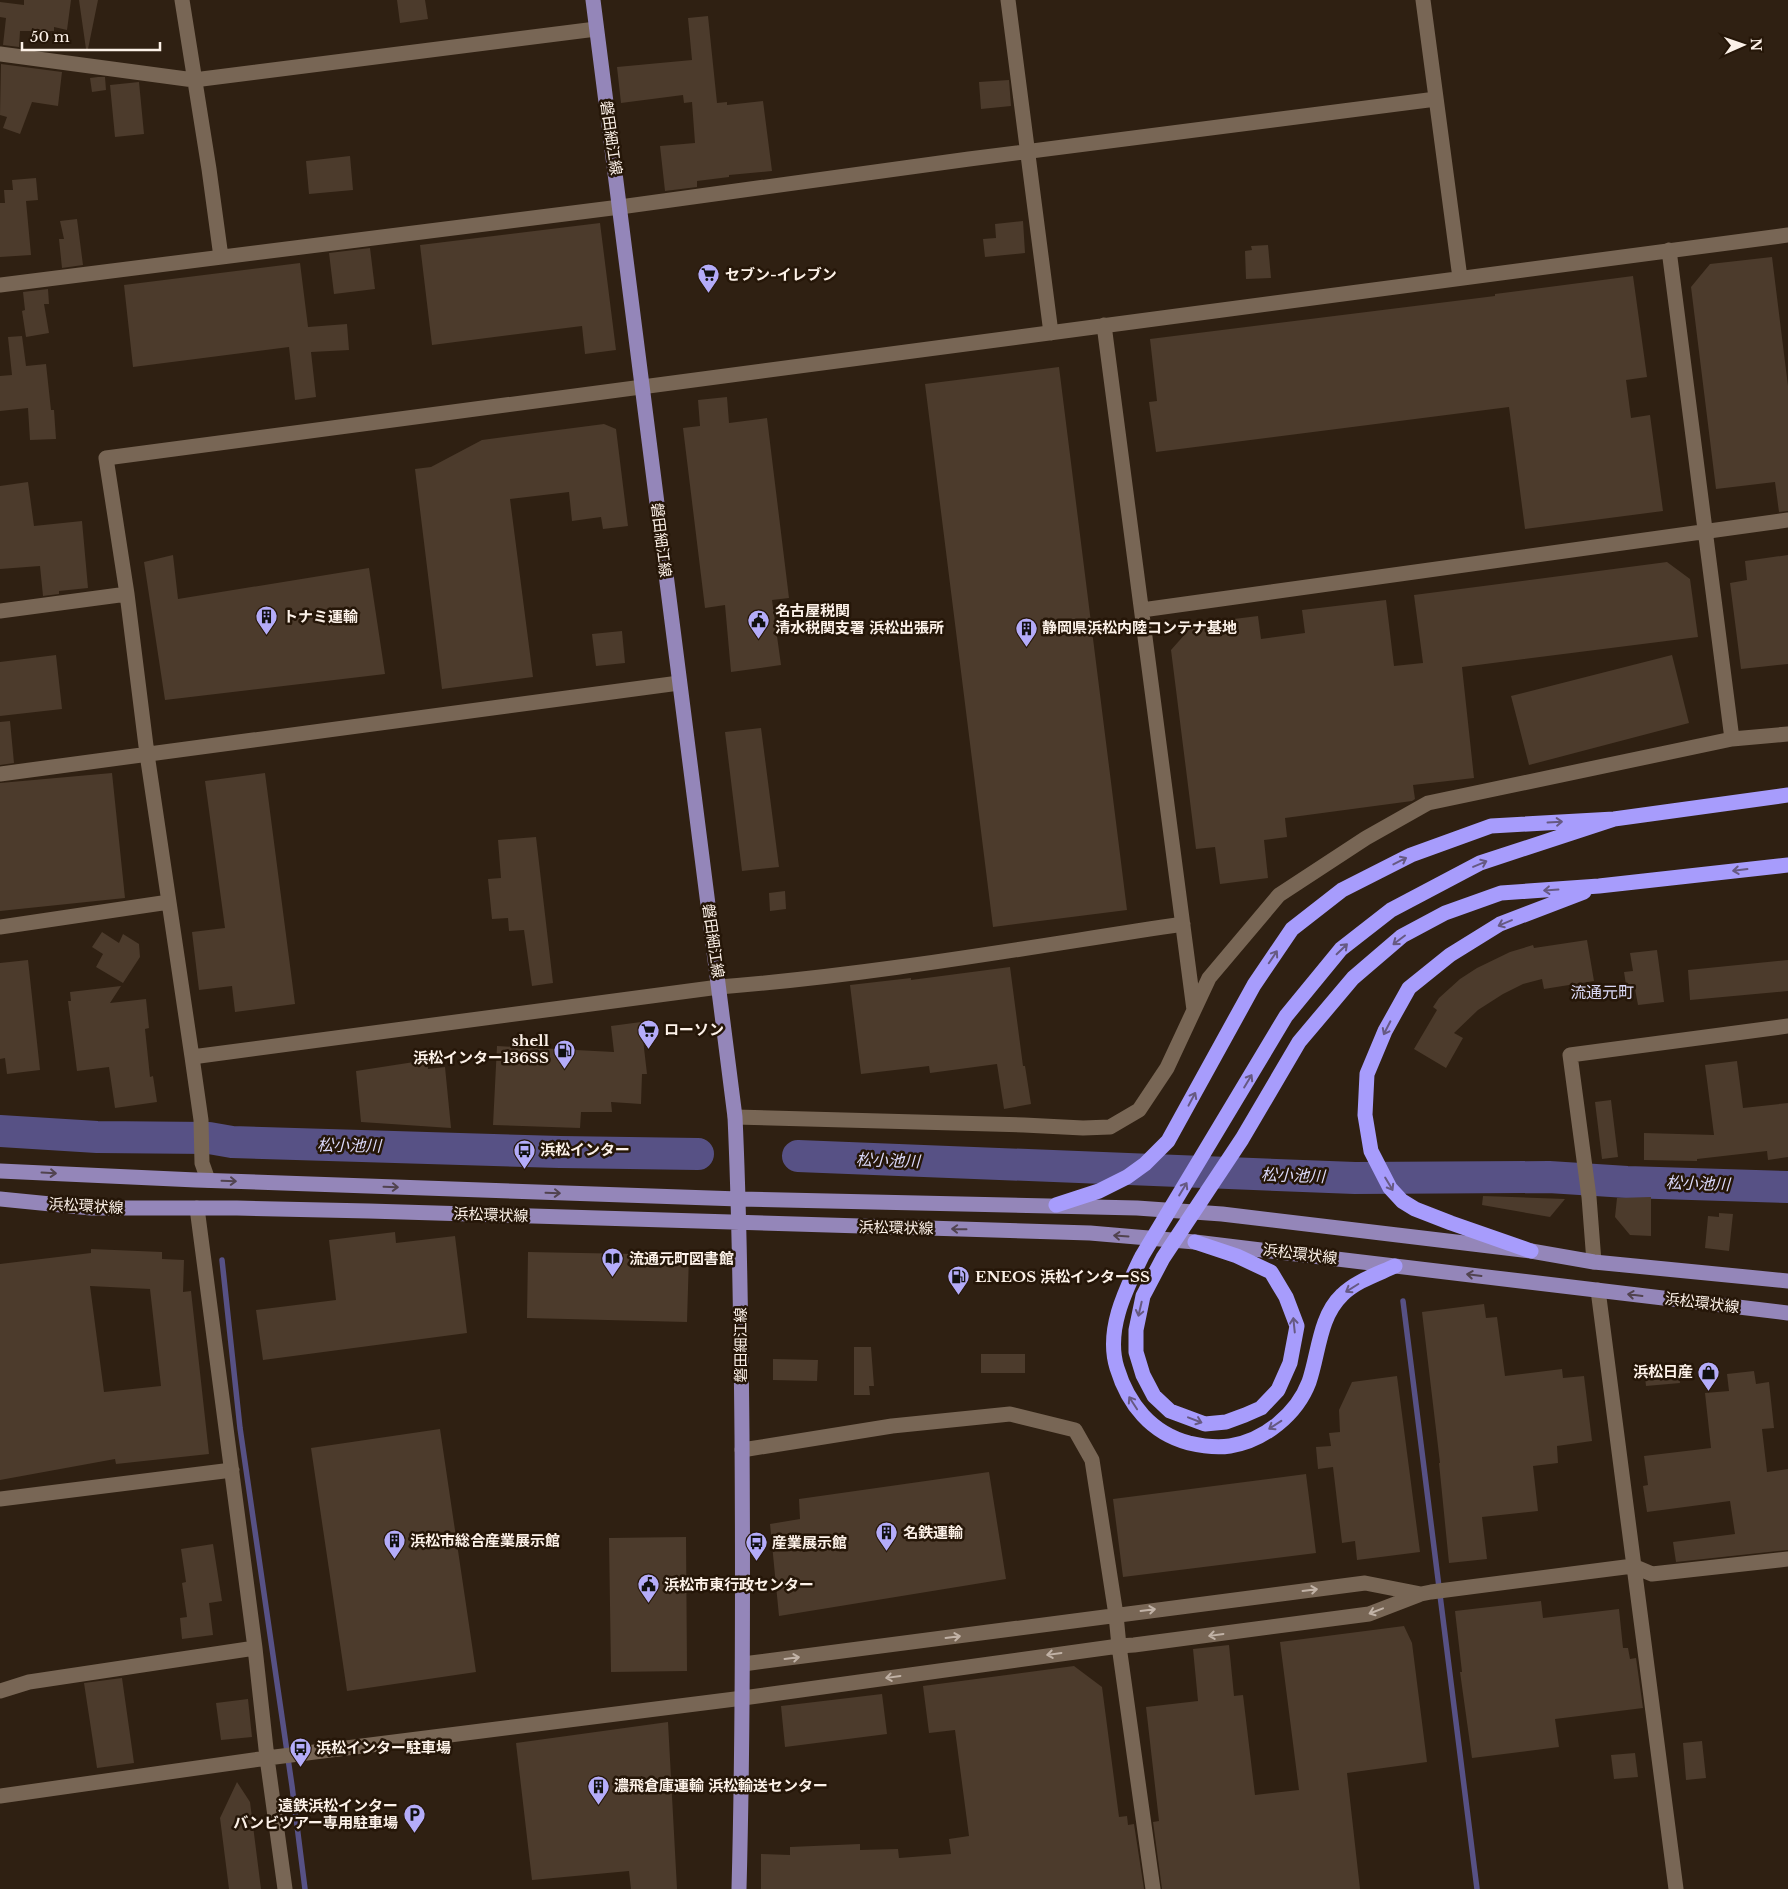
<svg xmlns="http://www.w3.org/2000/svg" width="1788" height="1889" font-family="'Libre Baskerville','Noto Sans JP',serif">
	<rect width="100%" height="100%" fill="#2f2012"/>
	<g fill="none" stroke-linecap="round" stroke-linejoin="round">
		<!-- stream -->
		<path stroke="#575185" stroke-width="5.5" d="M222 1260 240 1428 292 1786 305 1889
			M1403 1301 1477 1889"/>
		<!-- river -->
		<path stroke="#575185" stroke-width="32" d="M0 1131 97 1137 209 1138 232 1142 560 1152 698 1154
			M798 1156 1355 1178 1549 1177 1627 1182 1788 1187"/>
	</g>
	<!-- building -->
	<path fill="#4c3b2c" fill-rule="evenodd" d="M24 0H71L67 30 54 27V31H20L19 47 3 45 6 18 0 17V2L24 5Z
		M79 0H98L88 49H86Z
		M397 0H425L428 19 400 23Z
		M708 16 717 103 727 102V105L763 101 772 171 729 175V177L697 181V187L665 191 660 146 695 143 692 102 684 103 683 95 621 103 617 67 692 60 688 18Z
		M1 64 62 72 58 106 32 102 20 134 3 128 7 117 0 115Z
		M98 77H105L106 90 92 92 90 78Z
		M1009 80 1011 106 981 109 979 82Z
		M139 82 144 134 115 137 110 85Z
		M350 156 353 190 309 194 306 161Z
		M36 178 38 200 26 201 31 255 0 257V203H5L4 190H13L12 180Z
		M77 219 83 265 62 268 59 239H64L60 221Z
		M1023 221 1025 253 985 257 983 239 996 238 995 224Z
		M600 223 616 350 585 354 582 326 432 345 420 245Z
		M1268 245 1271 278 1246 279 1245 251 1252 250 1251 246Z
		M370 248 375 289 334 294 329 253Z
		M1772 257 1788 386V511L1779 512 1775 482 1716 489 1691 287 1710 264Z
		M300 263 308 327 347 324 349 350 311 352 316 397 295 400 289 347 133 367 124 285Z
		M1633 276 1647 377 1626 380 1631 418 1650 415 1663 511 1525 529 1509 407 1156 452 1149 402 1157 401 1150 339 1495 296V294Z
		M48 289 49 304H44L49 333 26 337 22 311 25 310 23 292Z
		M22 336 26 366 46 364 51 410H54L56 439 30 440 28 408 0 411V376L12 375 8 337Z
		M1059 367 1127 910 993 927 925 384Z
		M727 397 729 423 767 418 789 598 772 600 781 665 731 672 725 605 705 608 683 428 700 426 698 400Z
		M604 424 616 429 628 526 603 529 601 517 572 521 569 492 510 499 533 677 442 689 415 469 431 467 482 440Z
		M28 482 34 526 82 521 88 588 59 591V594L43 596 40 566 0 569V486Z
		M173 555 178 599 369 568 385 674 165 700 144 562Z
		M1788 555V664L1741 669 1730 583 1747 580 1745 561Z
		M1667 562 1690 579 1698 637 1462 667 1474 778 1413 785 1415 799 1412 801 1285 818 1287 837 1264 840 1268 878 1220 884 1215 847 1196 849 1171 650 1194 624 1258 616 1261 639 1305 633 1302 610 1386 600 1394 666 1423 663 1414 595Z
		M622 631 625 663 596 666 592 634Z
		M56 655 62 709 0 716V662Z
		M1672 655 1689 723 1529 765 1511 696Z
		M10 721 14 763 0 765V722Z
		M761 728 779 867 742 871 725 732Z
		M112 773 125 898 0 911V783Z
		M265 773 295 1004 235 1012 232 986 199 990 192 932 225 928 205 781Z
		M536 837 553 983 532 986 524 930 509 931 508 918 492 919 488 879 501 878 498 840Z
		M785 891 786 909 770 911 769 893Z
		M102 932 119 943 123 934 139 944 140 957 123 983 96 967 103 954 92 947Z
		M1587 940 1594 981 1544 989 1542 979 1523 984 1503 994 1478 1010 1454 1033 1463 1038 1446 1068 1414 1049 1437 1010 1433 1007 1439 998 1460 979 1477 968 1510 952 1533 945 1534 948Z
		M1657 950 1664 1002 1638 1005 1635 989 1627 991 1624 972 1633 971 1630 953Z
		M28 960 40 1070 7 1074 5 1058 0 1059V963Z
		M1788 960V991L1690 1000 1688 970Z
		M1010 967 1023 1066H1025L1031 1104 1004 1109 997 1064 930 1073 929 1066 861 1074 850 985 911 978V980Z
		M121 986 110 1003 146 999 149 1028 145 1029 150 1077 153 1076 157 1102 115 1108 109 1067 77 1071 68 1001H71L70 992Z
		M641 1022 647 1074H642L641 1104 611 1102 612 1112H581L580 1128 493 1125 497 1046 614 1052 611 1026Z
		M427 1060 428 1069 445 1067 451 1128 361 1122 356 1071Z
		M1737 1061 1743 1108 1788 1103V1157L1768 1160 1767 1151 1697 1159V1161L1644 1160V1133L1714 1135 1705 1065Z
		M1611 1100 1618 1157 1602 1159 1595 1102Z
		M1483 1196 1565 1199 1550 1217 1482 1205Z
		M1651 1197V1236L1630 1235 1615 1217 1617 1198Z
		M1719 1213 1733 1214 1729 1251 1705 1248 1708 1216 1719 1217Z
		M395 1232 396 1243 455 1236 467 1333 263 1360 256 1310 336 1300 329 1240Z
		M91 1249 162 1252V1259L184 1260 183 1292 191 1291 209 1454 116 1464 115 1459 0 1480V1264L91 1253ZM90 1286 150 1289 161 1386 104 1392Z
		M528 1252 689 1255 687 1322 527 1318Z
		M1484 1304 1486 1318 1497 1317 1505 1376 1562 1369 1563 1378 1584 1376 1592 1441 1557 1446 1558 1463 1533 1466 1538 1511 1482 1517 1487 1559 1449 1563 1439 1463H1440L1422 1312Z
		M854 1347H871L874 1386H869L870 1395H854Z
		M981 1354H1025V1373H981Z
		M773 1359 818 1360 817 1381 773 1380Z
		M1678 1366 1680 1383 1646 1386 1644 1369Z
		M1754 1371 1756 1384 1769 1382 1774 1428 1762 1429 1767 1472 1788 1469V1550L1676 1562 1673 1542 1735 1534 1730 1501 1647 1512 1643 1486 1648 1485 1644 1456 1711 1448 1705 1393 1729 1391 1727 1374Z
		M1397 1376 1420 1552 1357 1560 1355 1541 1342 1543 1333 1467 1318 1469 1316 1447 1331 1446 1329 1433 1340 1432 1339 1410 1352 1382Z
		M440 1429 476 1672 347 1691 311 1448Z
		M989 1472 1006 1579 779 1616 770 1524 800 1519 799 1499Z
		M1306 1474 1316 1553 1123 1577 1113 1499Z
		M686 1537 687 1671 611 1672 609 1538Z
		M213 1544 222 1601 209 1603 213 1635 182 1639 180 1618 187 1617 182 1583 186 1582 181 1549Z
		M1541 1601 1543 1618 1619 1609 1623 1648H1628L1630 1659 1636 1658 1643 1708 1555 1719 1559 1747 1472 1758 1460 1672H1462L1455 1611Z
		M1404 1626 1412 1643 1427 1762 1347 1773 1360 1889H1162L1153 1822 1159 1821 1146 1707 1198 1701 1193 1649 1229 1645 1234 1696 1243 1695 1255 1795 1299 1790 1280 1642Z
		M1074 1666 1102 1687 1119 1817 1127 1816 1128 1825 1134 1824 1144 1889H761V1854L790 1855V1847L860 1844V1850L898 1849 899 1858 951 1854 949 1839 969 1836 955 1730 929 1733 923 1686Z
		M122 1678 134 1763 97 1768 84 1683Z
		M882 1694 887 1734 785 1747 781 1706Z
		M248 1699 252 1737 221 1740 216 1703Z
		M668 1722 677 1889H631L629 1871 532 1880 516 1743Z
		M1702 1741 1706 1778 1686 1780 1683 1743Z
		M1635 1753 1638 1777 1614 1779 1611 1755Z
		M237 1782 250 1802 261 1889H229L220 1818Z"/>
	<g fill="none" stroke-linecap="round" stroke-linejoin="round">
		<!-- minor -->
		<path stroke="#786655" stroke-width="15" d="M182 0 209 169 221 257
			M1008 0 1051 333
			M1423 0 1460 278
			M0 54 194 80 596 29
			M1669 250 1732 739
			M0 285 620 207 969 159 1436 99
			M1104 325 1194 1010
			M1142 610 1788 520
			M0 611 127 594
			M0 774 679 683
			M0 927 169 902
			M192 1057 719 987C874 975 1029 947 1183 924
			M735 1117 1024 1125 1083 1128 1110 1127 1139 1110 1167 1068 1209 978 1279 895 1366 838 1428 803 1732 739 1788 734
			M208 1180 202 1163 201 1120 192 1057 147 754 127 594 106 458 1788 235
			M197 1208 255 1648
			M1594 1262 1589 1197 1570 1055 1788 1026
			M1598 1290 1676 1889
			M742 1450 892 1426 1010 1414 1075 1430 1092 1460 1116 1615 1119 1646 1153 1889
			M0 1499 232 1470
			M743 1664 1365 1583 1421 1594
			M0 1691 29 1682 255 1648 267 1758 285 1889
			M0 1796 267 1758 743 1698 1119 1646 1134 1645 1369 1614 1421 1594 1431 1592 1633 1566 1652 1574 1788 1559"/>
		<!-- major -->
		<path stroke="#9486b9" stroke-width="15" d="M593 0 735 1117C740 1223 741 1329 742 1435 743 1586 743 1738 739 1889
			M0 1171 196 1180 739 1199 1137 1208 1222 1214 1531 1251 1594 1262 1788 1281
			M0 1199 91 1208H237L369 1211 1090 1233 1195 1242 1788 1313"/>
		<!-- highway -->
		<path stroke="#a79cfc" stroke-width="15" d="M1056 1205 1099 1191 1127 1177 1145 1164 1168 1141 1254 985 1292 929 1342 890 1411 855 1491 826 1614 819 1788 795
			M1195 1242 1237 1256 1271 1272 1286 1297 1297 1326 1290 1363 1278 1390 1261 1408 1245 1415 1226 1422 1205 1424 1170 1411 1154 1396 1143 1375 1136 1352V1330L1143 1296 1163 1258 1242 1139 1299 1042 1353 978 1402 936 1445 913 1501 893 1599 886 1788 865
			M1531 1251 1451 1223 1415 1209 1402 1201 1390 1188 1371 1151 1365 1115 1367 1074 1385 1031 1409 988 1450 955 1500 924 1584 892
			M1395 1266C1378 1274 1356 1281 1342 1295 1319 1317 1319 1353 1309 1382 1297 1414 1264 1441 1230 1446 1216 1448 1202 1446 1189 1443 1151 1433 1128 1404 1117 1368 1105 1330 1126 1289 1142 1256L1286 1016 1341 949 1391 910 1480 863 1614 819"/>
	</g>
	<!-- one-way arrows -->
	<defs><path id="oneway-shaft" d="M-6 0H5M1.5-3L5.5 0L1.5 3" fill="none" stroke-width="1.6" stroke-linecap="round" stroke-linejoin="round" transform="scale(1.25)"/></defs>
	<g stroke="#665982">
		<use href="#oneway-shaft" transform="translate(1555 822) rotate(-3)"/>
		<use href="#oneway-shaft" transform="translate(1400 861) rotate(-27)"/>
		<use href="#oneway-shaft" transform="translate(1480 864) rotate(-23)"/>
		<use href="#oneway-shaft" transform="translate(1740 870) rotate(173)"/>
		<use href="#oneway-shaft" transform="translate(1551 890) rotate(176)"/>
		<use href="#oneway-shaft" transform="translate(1505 923) rotate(157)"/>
		<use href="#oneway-shaft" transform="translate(1399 940) rotate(143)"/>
		<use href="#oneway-shaft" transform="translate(1342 949) rotate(-44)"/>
		<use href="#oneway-shaft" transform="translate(1273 957) rotate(-56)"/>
		<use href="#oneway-shaft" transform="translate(1387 1028) rotate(117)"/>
		<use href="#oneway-shaft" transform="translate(1248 1081) rotate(-59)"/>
		<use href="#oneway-shaft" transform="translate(1192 1099) rotate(-62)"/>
		<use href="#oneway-shaft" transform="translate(1389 1184) rotate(59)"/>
		<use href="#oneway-shaft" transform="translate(1183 1189) rotate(-59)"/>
		<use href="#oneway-shaft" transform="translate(1352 1288) rotate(148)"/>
		<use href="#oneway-shaft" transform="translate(1140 1309) rotate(103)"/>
		<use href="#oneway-shaft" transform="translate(1294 1325) rotate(-96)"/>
		<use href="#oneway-shaft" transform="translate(1133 1403) rotate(-123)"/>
		<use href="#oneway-shaft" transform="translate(1195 1420) rotate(21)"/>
		<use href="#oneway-shaft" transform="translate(1275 1425) rotate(147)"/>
	</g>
	<g stroke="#51434f">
		<use href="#oneway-shaft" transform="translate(49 1173) rotate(3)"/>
		<use href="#oneway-shaft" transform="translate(229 1181) rotate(2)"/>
		<use href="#oneway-shaft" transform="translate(391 1187) rotate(2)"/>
		<use href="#oneway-shaft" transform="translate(553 1193) rotate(2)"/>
		<use href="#oneway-shaft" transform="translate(959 1229) rotate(-179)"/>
		<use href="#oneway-shaft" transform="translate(1121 1236) rotate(-176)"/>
		<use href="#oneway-shaft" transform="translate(1474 1275) rotate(-173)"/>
		<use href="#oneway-shaft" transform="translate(1635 1295) rotate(-173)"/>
	</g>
	<g stroke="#c1b2a6">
		<use href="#oneway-shaft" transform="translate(1310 1590) rotate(-7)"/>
		<use href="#oneway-shaft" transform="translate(1148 1610) rotate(-7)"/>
		<use href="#oneway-shaft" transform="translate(1376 1611) rotate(159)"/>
		<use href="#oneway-shaft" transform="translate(1216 1635) rotate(172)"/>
		<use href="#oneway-shaft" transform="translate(953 1637) rotate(-7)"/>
		<use href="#oneway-shaft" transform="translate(1054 1654) rotate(172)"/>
		<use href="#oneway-shaft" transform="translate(792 1658) rotate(-7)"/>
		<use href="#oneway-shaft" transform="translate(893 1677) rotate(172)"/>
	</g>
	<!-- icons -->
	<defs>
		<symbol id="supermarket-pin" viewBox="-11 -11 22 30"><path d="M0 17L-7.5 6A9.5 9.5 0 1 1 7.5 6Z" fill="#b4acf9" stroke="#251608"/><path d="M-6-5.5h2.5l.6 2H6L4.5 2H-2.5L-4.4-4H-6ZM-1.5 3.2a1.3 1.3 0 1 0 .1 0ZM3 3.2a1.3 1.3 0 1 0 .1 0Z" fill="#111"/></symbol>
		<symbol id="building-pin" viewBox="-11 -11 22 30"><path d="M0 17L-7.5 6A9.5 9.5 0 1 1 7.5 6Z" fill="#b4acf9" stroke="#251608"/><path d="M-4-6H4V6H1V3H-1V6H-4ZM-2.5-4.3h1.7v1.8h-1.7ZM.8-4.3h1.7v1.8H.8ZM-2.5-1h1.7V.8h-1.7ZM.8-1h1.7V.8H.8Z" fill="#111"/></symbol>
		<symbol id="civic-pin" viewBox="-11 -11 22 30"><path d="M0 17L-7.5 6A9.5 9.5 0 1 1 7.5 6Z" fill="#b4acf9" stroke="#251608"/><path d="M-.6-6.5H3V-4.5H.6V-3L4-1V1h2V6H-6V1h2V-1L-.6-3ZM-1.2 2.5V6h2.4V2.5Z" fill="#111"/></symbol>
		<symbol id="fuel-pin" viewBox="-11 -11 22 30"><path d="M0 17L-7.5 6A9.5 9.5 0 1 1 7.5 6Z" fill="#b4acf9" stroke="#251608"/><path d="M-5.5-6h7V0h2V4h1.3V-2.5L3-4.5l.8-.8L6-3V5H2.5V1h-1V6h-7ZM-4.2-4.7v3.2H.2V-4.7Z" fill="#111"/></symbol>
		<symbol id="bus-pin" viewBox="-11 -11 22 30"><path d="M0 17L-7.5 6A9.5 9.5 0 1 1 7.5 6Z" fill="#b4acf9" stroke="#251608"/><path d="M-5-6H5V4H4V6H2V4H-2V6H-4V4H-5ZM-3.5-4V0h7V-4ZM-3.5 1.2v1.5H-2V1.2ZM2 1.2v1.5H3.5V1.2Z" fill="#111"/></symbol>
		<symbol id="library-pin" viewBox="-11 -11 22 30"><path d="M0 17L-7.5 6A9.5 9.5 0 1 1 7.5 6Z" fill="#b4acf9" stroke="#251608"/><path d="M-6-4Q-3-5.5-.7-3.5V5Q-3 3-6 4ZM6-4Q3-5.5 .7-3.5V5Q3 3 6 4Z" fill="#111"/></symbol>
		<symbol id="shop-pin" viewBox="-11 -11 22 30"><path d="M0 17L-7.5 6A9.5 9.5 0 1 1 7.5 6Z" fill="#b4acf9" stroke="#251608"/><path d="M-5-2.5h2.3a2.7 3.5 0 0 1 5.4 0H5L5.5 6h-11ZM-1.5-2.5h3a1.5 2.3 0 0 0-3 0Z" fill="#111"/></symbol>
		<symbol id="parking-pin" viewBox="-11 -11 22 30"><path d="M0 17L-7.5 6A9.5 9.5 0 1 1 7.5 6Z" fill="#b4acf9" stroke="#251608"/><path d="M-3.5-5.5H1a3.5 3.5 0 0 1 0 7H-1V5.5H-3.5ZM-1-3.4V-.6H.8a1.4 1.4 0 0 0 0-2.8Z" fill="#111"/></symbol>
	</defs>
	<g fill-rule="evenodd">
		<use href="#supermarket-pin" x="696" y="262" width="25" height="34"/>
		<use href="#building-pin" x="254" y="604" width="25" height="34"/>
		<use href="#civic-pin" x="746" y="608" width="25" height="34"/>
		<use href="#building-pin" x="1014" y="616" width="25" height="34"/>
		<use href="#supermarket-pin" x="636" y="1018" width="25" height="34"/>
		<use href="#fuel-pin" x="552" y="1038" width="25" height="34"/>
		<use href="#bus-pin" x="512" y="1138" width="25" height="34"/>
		<use href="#library-pin" x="600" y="1246" width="25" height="34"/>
		<use href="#fuel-pin" x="946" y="1264" width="25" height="34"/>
		<use href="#shop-pin" x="1696" y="1360" width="25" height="34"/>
		<use href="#building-pin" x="874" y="1520" width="25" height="34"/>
		<use href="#building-pin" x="382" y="1528" width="25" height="34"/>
		<use href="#bus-pin" x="744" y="1530" width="25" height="34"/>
		<use href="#civic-pin" x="636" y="1572" width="25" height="34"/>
		<use href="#bus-pin" x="288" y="1736" width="25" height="34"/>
		<use href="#building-pin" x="586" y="1774" width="25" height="34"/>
		<use href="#parking-pin" x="402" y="1802" width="25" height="34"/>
	</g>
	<g text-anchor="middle" stroke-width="5" stroke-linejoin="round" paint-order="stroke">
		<!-- street labels -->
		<g font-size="15" fill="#fcf1e8" stroke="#251608">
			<text transform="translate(611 138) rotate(82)" y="5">磐田細江線</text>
			<text transform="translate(661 540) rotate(83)" y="5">磐田細江線</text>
			<text transform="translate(713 941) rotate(82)" y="5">磐田細江線</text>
			<text transform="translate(86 1206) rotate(3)" y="5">浜松環状線</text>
			<text transform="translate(491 1215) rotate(2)" y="5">浜松環状線</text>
			<text transform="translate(896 1228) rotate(1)" y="5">浜松環状線</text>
			<text transform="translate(1300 1254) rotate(7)" y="5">浜松環状線</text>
			<text transform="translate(1702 1303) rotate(7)" y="5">浜松環状線</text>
			<text transform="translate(741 1345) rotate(-90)" y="5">磐田細江線</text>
		</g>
		<!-- poi labels -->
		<g font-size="15" font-weight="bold" fill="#fcf1e8" stroke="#251608" text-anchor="start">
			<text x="725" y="280">セブン-イレブン</text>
			<text x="775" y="616">名古屋税関<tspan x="775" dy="17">清水税関支署 浜松出張所</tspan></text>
			<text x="283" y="622">トナミ運輸</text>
			<text x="1042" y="633">静岡県浜松内陸コンテナ基地</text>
			<text x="664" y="1035">ローソン</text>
			<text x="549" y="1046" text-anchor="end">shell<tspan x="549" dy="17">浜松インター136SS</tspan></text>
			<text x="540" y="1155">浜松インター</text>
			<text x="629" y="1264">流通元町図書館</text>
			<text x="975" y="1282">ENEOS 浜松インターSS</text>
			<text x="1693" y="1377" text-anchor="end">浜松日産</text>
			<text x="903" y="1538">名鉄運輸</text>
			<text x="410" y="1546">浜松市総合産業展示館</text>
			<text x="772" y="1548">産業展示館</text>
			<text x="664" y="1590">浜松市東行政センター</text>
			<text x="316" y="1753">浜松インター駐車場</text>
			<text x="614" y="1791">濃飛倉庫運輸 浜松輸送センター</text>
			<text x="398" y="1811" text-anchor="end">遠鉄浜松インター<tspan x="398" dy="17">バンビツアー専用駐車場</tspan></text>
		</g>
		<!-- neighbourhood labels -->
		<g font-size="16" fill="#dad8f5" stroke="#251608">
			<text x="1602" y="998">流通元町</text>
		</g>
		<!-- water labels -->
		<g font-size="16" font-style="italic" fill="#dcdafb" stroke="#251608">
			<text transform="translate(349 1145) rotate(1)" y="6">松小池川</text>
			<text transform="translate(888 1160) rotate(2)" y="6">松小池川</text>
			<text transform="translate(1293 1175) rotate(2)" y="6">松小池川</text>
			<text transform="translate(1698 1183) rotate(2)" y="6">松小池川</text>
		</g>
	</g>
	<!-- north arrow -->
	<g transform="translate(1743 45) rotate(88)" stroke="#251608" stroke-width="4" paint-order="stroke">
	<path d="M0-4L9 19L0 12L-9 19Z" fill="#fcf1e8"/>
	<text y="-8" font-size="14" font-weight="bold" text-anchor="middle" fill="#fcf1e8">N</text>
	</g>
	<!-- scale -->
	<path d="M22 42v8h138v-8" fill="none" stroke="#fcf1e8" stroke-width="2.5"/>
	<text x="30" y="42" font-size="15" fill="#fcf1e8" stroke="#251608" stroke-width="4" paint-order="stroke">50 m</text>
</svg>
